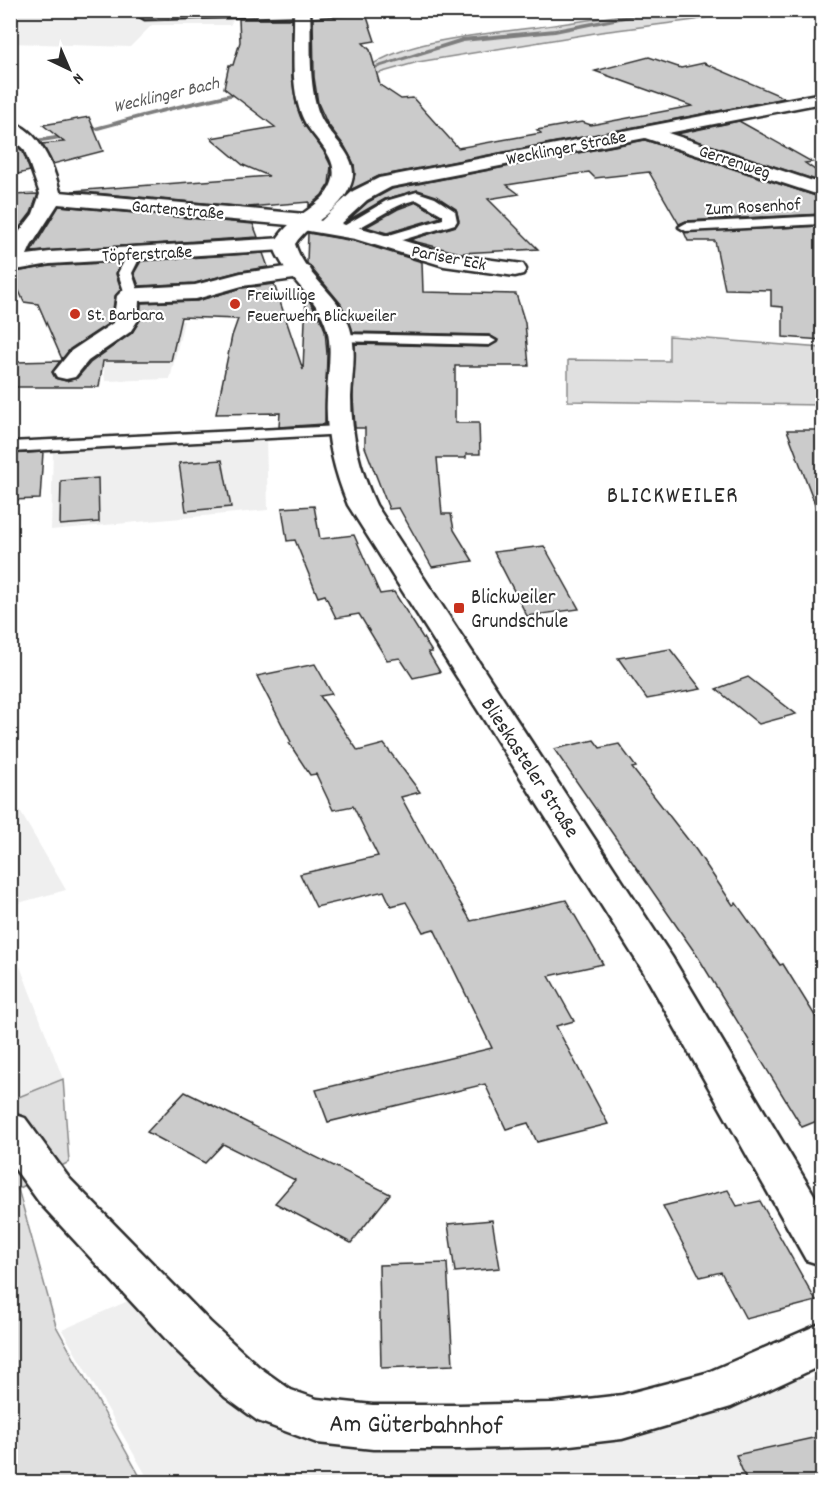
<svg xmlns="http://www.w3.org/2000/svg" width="833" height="1493" font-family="Dekko,sans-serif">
	<rect width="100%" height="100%" fill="#fff"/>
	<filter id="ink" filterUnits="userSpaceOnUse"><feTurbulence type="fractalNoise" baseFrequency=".0167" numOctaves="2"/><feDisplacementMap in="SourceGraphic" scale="12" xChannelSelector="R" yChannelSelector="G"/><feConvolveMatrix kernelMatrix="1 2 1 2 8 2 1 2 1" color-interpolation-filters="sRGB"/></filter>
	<g filter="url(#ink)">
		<!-- built -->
		<path fill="#efefef" d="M11 11H290V16L235 17 230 25H152L130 47 11 43Z
			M145 321H184L170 379 105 381 103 362 108 347 135 346Z
			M266 438 268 510 51 530 53 448Z
			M11 796 66 890 11 905Z
			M10 940 63 1079 11 1100H10Z
			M128 1301 203 1371 312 1439 822 1376V1482H150L62 1330Z"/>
		<!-- green -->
		<path fill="#e0e0e0" stroke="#868686" stroke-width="1.5" d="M648 11H736L695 20 601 32 418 62 351 81C392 38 483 35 539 27 575 22 612 17 648 11Z
			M669 336 822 348V405L568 401V360L669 361Z
			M63 1079 69 1162 18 1189 56 1326 143 1482H11V1100Z"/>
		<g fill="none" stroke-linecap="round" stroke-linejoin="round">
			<!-- stream -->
			<path fill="#7e7e7e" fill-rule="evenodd" d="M656 10H669L555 33 463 42 365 72 360 71 462 38 555 29Z
				M246 90 248 91V93C214 101 179 108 145 117 100 129 58 144 10 144V140C57 140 98 126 142 114 176 105 211 97 246 90Z"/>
		</g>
		<!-- building -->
		<path fill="#cbcbcb" stroke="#2b2b2b" stroke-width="1.5" d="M366 14 375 41 363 43 370 50 380 85 401 99 413 98 458 148 541 133 537 130 582 122 591 125 692 106 595 71 649 57 681 68 704 63 785 98 379 176 350 190 355 174 354 164 345 147 327 123 318 103 314 77 313 18Z
			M239 19H292V77L296 104 304 125 323 150 331 166 329 184 322 195 309 206V202L248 207 72 191 269 176 243 165 211 138 275 127 224 88 229 65H233L240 42Z
			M89 117 103 151 53 164 42 144 64 142 43 125Z
			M739 121 812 162 805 163 822 175V182L677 134Z
			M645 140 822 198V214L686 221 679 224 649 172 595 178 589 172 507 185 519 194 488 199 538 249 460 253 409 240 456 226 459 221 456 209 436 196 418 190 385 199 347 221 368 202 392 189Z
			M10 146H17L23 152 30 171 10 176Z
			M38 194 31 213 10 240V195Z
			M417 202 441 217 387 233 366 227 398 209Z
			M59 206 253 224 258 237 31 252Z
			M822 226V340L783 337V307L771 306V290L725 289 715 241H688L684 232Z
			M308 233 354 241 422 262 423 292 516 294 525 323 529 366H455V423H479L480 454H466V458H437L442 514H451L454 530 473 561 432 567 399 508 389 509 365 447V428H355L353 397 355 344 489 347 498 340 489 335 353 332 341 304 307 263Z
			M263 253 268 267 241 271 195 283 139 286 134 273 141 261Z
			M121 262 116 274 121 289 115 296 111 322 70 349 62 359 38 304 24 302 19 291 10 290V273L50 266Z
			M274 284 303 370 306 296 320 318 325 330 327 354 325 424 279 427 280 413 216 414 232 336 238 319 181 317 171 361H103L99 387H10V375L16 362 60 361 52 372 55 378 66 381 77 378 90 363 132 333 140 320 141 303 197 301 242 288Z
			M787 430H822V517H820Z
			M43 452 40 499 10 500V454Z
			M222 460 231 507 186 511 179 463Z
			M98 478 99 522 60 525 61 481Z
			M314 506 320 539 354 535 380 594 394 592 432 652H428L440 672 413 678 400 658 387 660 359 614 336 618 325 595 318 597 295 540 287 541 282 508Z
			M544 546 579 609 527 616 494 552Z
			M670 649 701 689 647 699 618 658Z
			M315 664 332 694 320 696 358 751 384 744 420 792 401 797 444 876 471 921 566 900 603 964 549 976 574 1021 556 1026 608 1124 537 1142 528 1123 506 1129 485 1084 328 1122 316 1090 492 1048 434 929 423 932 406 902 391 906 384 891 316 907 300 874 378 856 353 806 333 810 316 774 310 775 289 743 291 742 257 676Z
			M748 677 796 714 759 724 716 689Z
			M594 740 600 748 619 744 636 767 632 768 696 850 733 905 736 903 780 965 783 964 822 1027V1119L802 1127 698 957 554 749Z
			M185 1092 244 1121 390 1194 351 1243 275 1203 295 1180 223 1144 205 1163 147 1132Z
			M728 1190 737 1206 760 1201 816 1301 746 1319 721 1272 700 1277 663 1206Z
			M492 1220 500 1268 455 1272 448 1224Z
			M447 1263 453 1365 381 1368 379 1265Z
			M822 1436V1482H747L736 1455Z"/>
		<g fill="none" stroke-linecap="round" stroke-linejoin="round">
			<defs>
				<path id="service" d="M242 10 307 12 302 15 145 19 140 16 145 13Z
					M417 192 435 198 455 211 457 221 455 224 389 244H379L377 241 379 238 443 219V215L417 200C393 202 355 237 339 233L337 230 386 201Z
					M822 216V224L686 231 679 227 686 223Z
					M135 249 142 253 132 273 139 294 132 298 125 294 118 273 130 250Z
					M341 334 489 337 496 341 489 345 336 341 334 338Z
					M340 426 348 431 346 434 10 452V442Z"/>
				<path id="minor" d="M822 93V103L668 133 822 184V196L645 138 391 187 367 200 341 224 365 229 447 254 523 264 526 269 523 274 515 276 444 266 355 239 303 230 300 226 58 204 31 246 27 255 50 252 284 238 292 239 295 244 292 249 284 250 50 264 10 271V244L33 214 40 194 25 151 10 135V122C39 129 54 166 60 192L305 214 321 221 353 191 379 178Z
					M301 265 309 267 312 272 309 277 242 286 196 299 139 301 138 320 130 332 88 361 75 377 66 379 57 377 54 372 71 351 113 323 117 296 124 289 195 285 241 273Z
					M10 1113 25 1118 69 1178 210 1322 259 1367 291 1390 317 1399 373 1405H460L553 1403 622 1395 706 1373 822 1323V1365L731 1407 622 1439 553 1447 460 1449H373L317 1443 258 1421 225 1397 176 1350 39 1202 10 1162Z"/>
				<path id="tertiary" d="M294 10H310C312 44 307 84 320 116 330 139 361 156 351 184 341 212 310 221 295 244 305 277 340 294 350 328 357 351 352 374 351 397 351 435 360 471 376 505L672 957 822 1208V1265L806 1260 643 971 348 505C334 471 325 435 327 398 327 375 333 351 327 329 318 295 283 278 273 244 279 236 284 229 291 223 304 211 324 202 331 185 343 157 311 139 302 116 289 84 295 44 294 10Z"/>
			</defs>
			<!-- service casing -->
			<use href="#service" stroke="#2b2b2b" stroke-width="5"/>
			<!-- minor casing -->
			<use href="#minor" stroke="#2b2b2b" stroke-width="5"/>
			<!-- tertiary casing -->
			<use href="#tertiary" stroke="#2b2b2b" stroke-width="5"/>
			<!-- service -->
			<use href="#service" fill="#fff" fill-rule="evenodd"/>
			<!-- minor -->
			<use href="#minor" fill="#fff" fill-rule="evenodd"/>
			<!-- tertiary -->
			<use href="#tertiary" fill="#fff" fill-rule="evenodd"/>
		</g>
	</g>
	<!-- markers -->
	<g fill="#c8321e" stroke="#fff" stroke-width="2">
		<circle cx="235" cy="304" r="6"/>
		<circle cx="75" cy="314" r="6"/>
		<rect x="453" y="602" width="12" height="12" rx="3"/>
	</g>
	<g text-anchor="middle" stroke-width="4.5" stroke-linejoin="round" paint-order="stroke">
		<!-- far-water labels -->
		<g font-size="18" font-style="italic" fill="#5c5c5c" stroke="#fff">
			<text transform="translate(166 94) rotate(-13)" y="6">Wecklinger Bach</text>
		</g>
		<!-- far-street labels -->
		<g font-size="18" fill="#2b2b2b" stroke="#fff">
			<text transform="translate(566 147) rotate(-11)" y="6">Wecklinger Straße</text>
			<text transform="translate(735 161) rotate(18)" y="6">Gerrenweg</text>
			<text transform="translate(753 206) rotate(-3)" y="6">Zum Rosenhof</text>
			<text transform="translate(178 209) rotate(5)" y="6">Gartenstraße</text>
			<text transform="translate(147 253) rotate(-3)" y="6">Töpferstraße</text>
			<text transform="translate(449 257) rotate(11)" y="6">Pariser Eck</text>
		</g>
		<!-- far-poi labels -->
		<g font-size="18" fill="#2b2b2b" stroke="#fff" text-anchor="start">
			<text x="247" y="300">Freiwillige<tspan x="247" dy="21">Feuerwehr Blickweiler</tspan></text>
			<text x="87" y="320">St. Barbara</text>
		</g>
		<!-- poi labels -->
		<g font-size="21" fill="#2b2b2b" stroke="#fff" text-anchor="start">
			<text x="471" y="603">Blickweiler<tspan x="471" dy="24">Grundschule</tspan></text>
		</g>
		<!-- street labels -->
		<g font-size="21" fill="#2b2b2b" stroke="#fff">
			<text transform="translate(531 767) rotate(57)" y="7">Blieskasteler Straße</text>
		</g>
		<!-- quarter labels -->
		<g font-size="24" letter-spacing="1.5" fill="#2b2b2b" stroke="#fff">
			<text x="673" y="502">BLICKWEILER</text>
		</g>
		<!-- near-street labels -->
		<g font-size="26" fill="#2b2b2b" stroke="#fff">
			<text transform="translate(416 1423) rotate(1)" y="9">Am Güterbahnhof</text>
		</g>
	</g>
	<!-- margin -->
	<rect width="833" height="1493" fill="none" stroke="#fff" stroke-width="36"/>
	<rect x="18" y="18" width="797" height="1457" fill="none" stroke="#2b2b2b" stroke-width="2" filter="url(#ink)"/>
	<!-- north arrow -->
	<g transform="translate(69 69) rotate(136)" stroke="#ffffff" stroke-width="4.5" paint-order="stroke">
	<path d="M0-4.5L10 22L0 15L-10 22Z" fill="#2b2b2b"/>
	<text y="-9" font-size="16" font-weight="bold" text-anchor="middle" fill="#2b2b2b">N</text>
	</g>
</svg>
